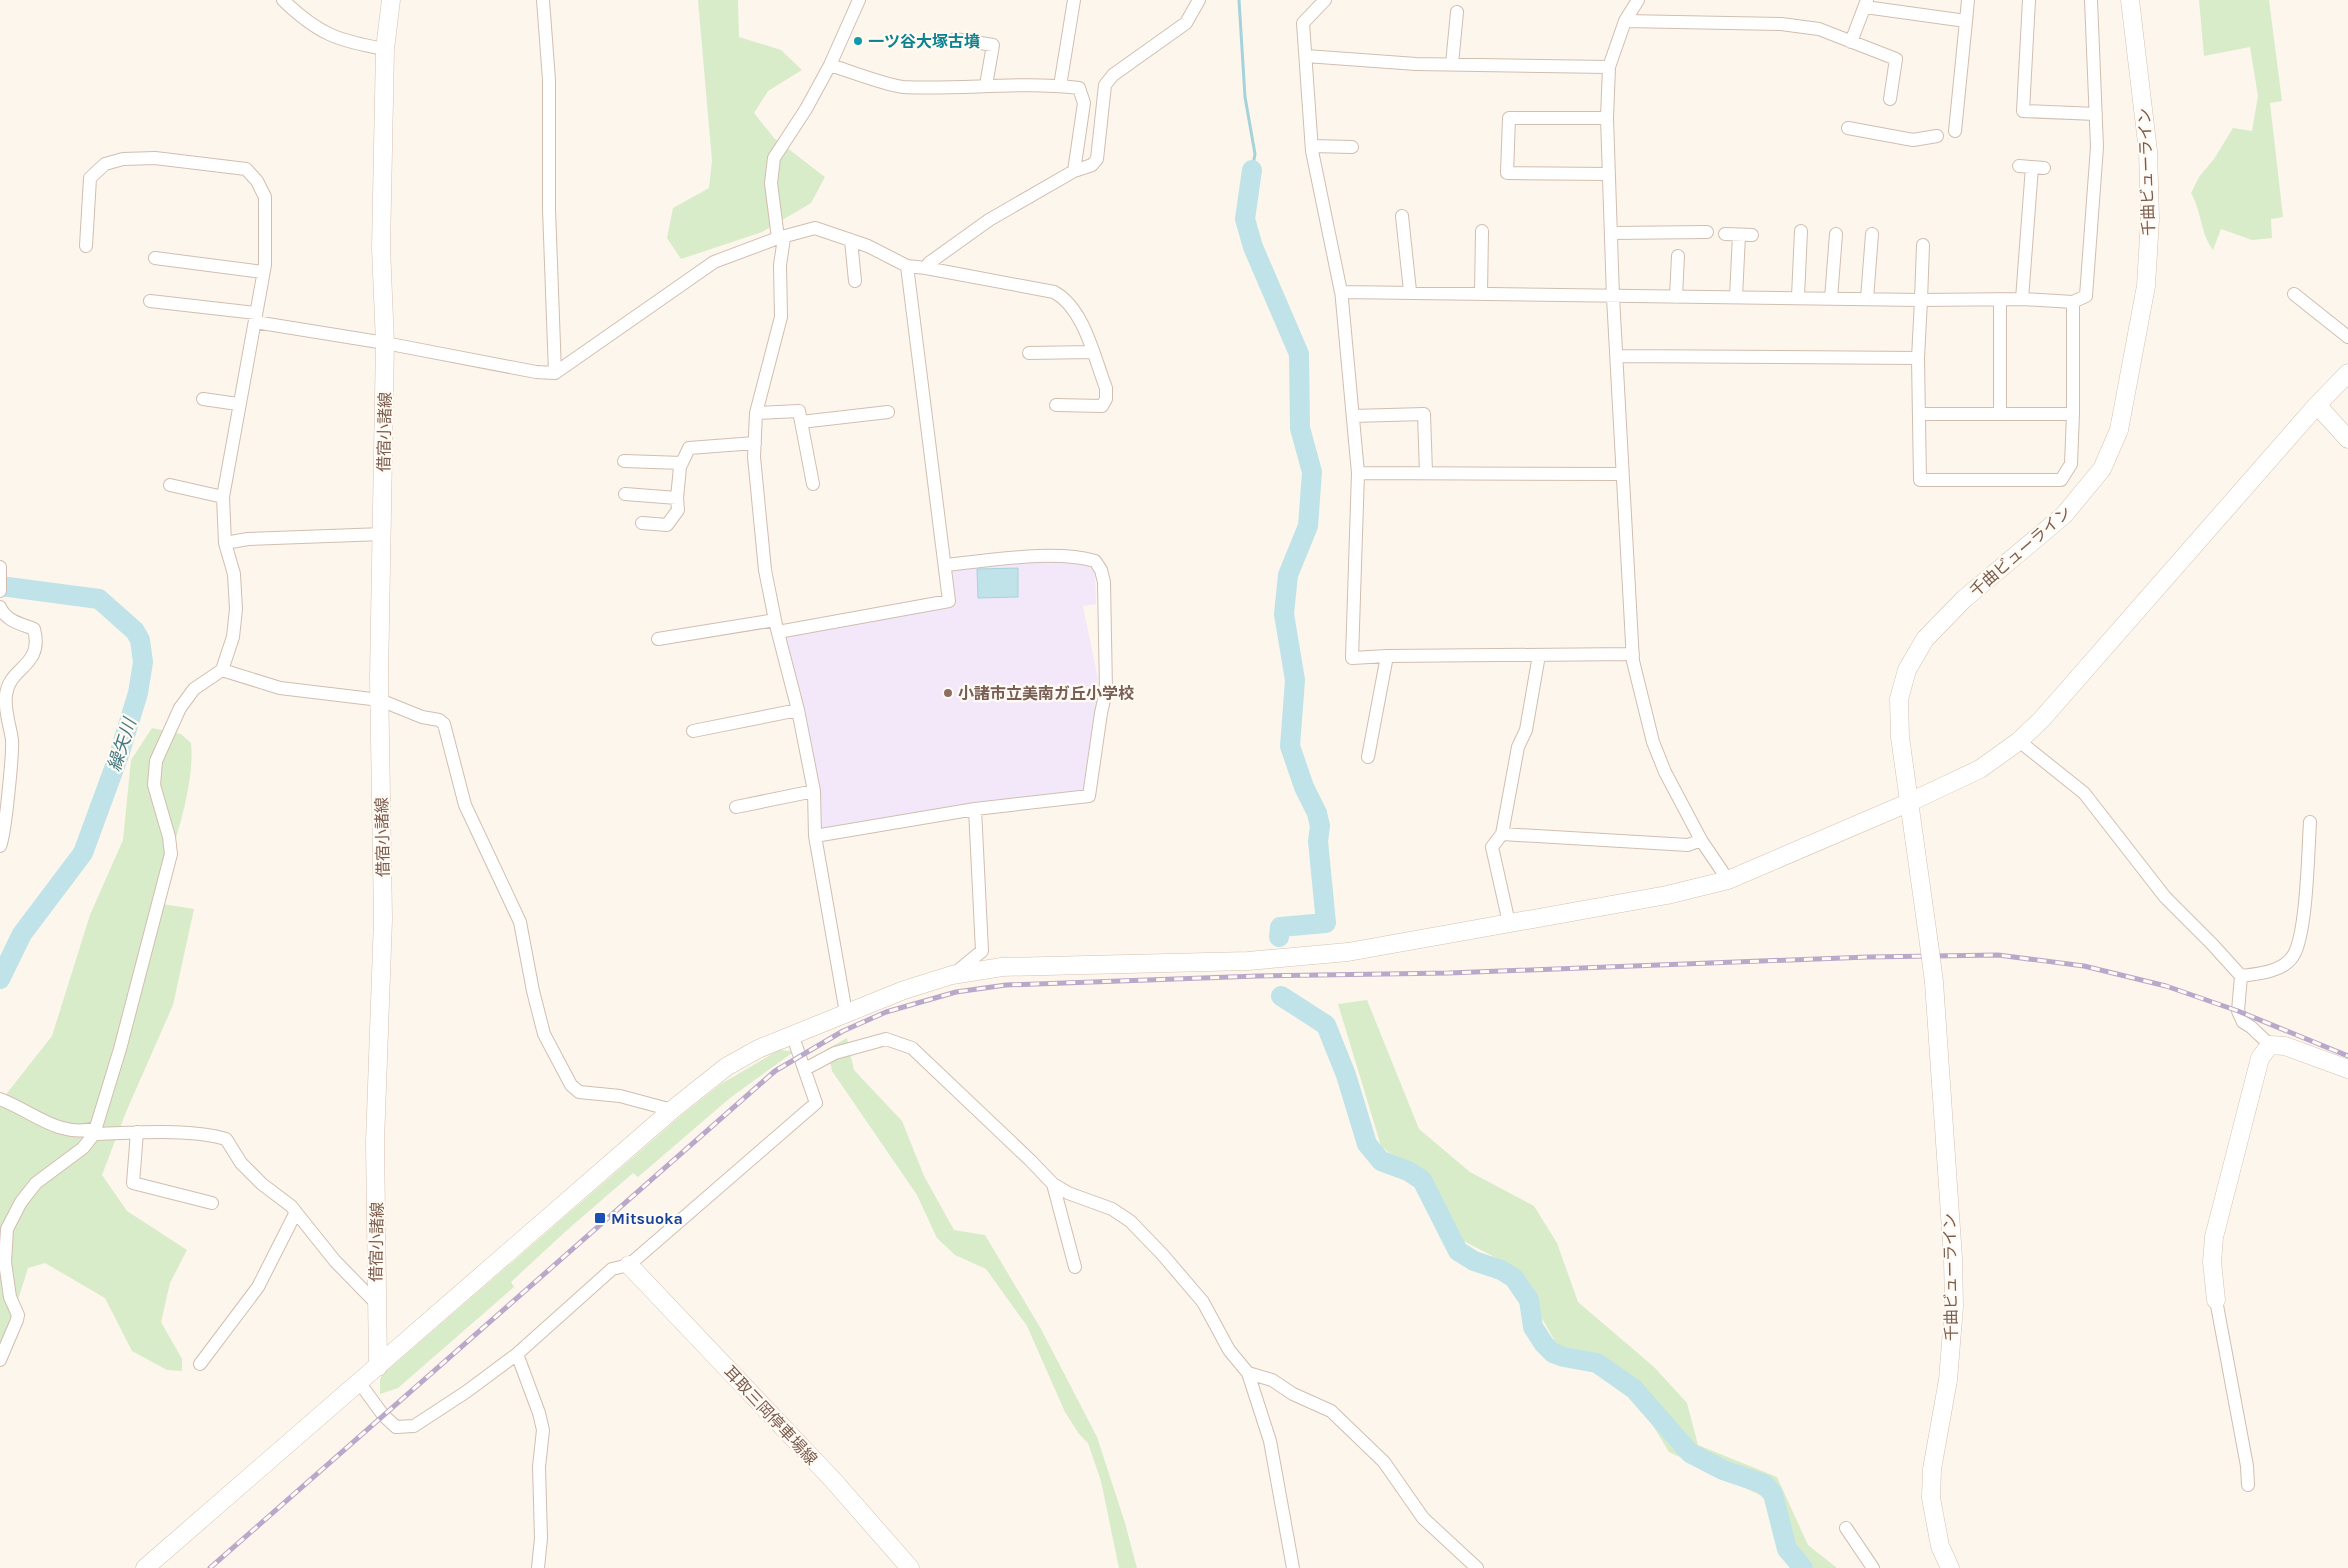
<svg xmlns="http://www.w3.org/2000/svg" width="2348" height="1568" font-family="Karla,'Noto Sans JP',sans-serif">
	<rect width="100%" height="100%" fill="#fdf6ec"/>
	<!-- education -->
	<path fill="#f3e8fa" d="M1027 560 1084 561 1095 573 1096 604 1083 606 1098 679 1097 707 1086 791 821 828 811 753 784 638 792 631 950 603 948 566Z"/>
	<!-- green -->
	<path fill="#d8ecc9" d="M698 0H738L739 37 781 50 802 70 768 91 754 113 774 138 825 177 811 203 762 232 681 259 667 238 673 208 709 188 712 161Z
		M2199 0H2269L2282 101 2270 103 2283 217 2271 219 2272 238 2252 240 2221 229 2213 250C2200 232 2202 212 2191 193L2199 177 2214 159 2233 128 2252 131 2258 96 2250 47 2204 56Z
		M152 728 181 734 191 743C196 787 169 859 156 903L194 909 173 1005 126 1112 102 1175 127 1211 187 1250 170 1283 161 1322 182 1359V1371L167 1370 132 1351 105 1298 45 1263 28 1268 12 1319 0 1347V1102L52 1036 90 915 123 840 131 760Z
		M1367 1000 1419 1129 1470 1172 1534 1206 1557 1243 1578 1302 1654 1367 1687 1403 1698 1445 1777 1477 1808 1545 1837 1568H1807L1793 1549 1786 1524 1762 1496 1669 1452 1618 1368 1604 1356 1557 1345 1534 1304 1504 1262 1456 1237 1429 1195 1398 1160 1381 1146 1338 1004Z
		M847 1038 854 1070 902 1121 924 1176 954 1230 985 1235 1041 1329 1097 1437 1125 1523 1137 1568H1119L1101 1481 1088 1443 1079 1434 1065 1412 1027 1326 986 1269 955 1255 937 1238 917 1195 832 1071 827 1049Z
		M779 1050 790 1051 792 1053 730 1098 638 1177 633 1173 566 1231 511 1282 514 1287 398 1388 380 1394V1379L383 1374 683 1114 721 1084Z"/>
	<!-- water -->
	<path fill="#bfe3e8" stroke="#a5d3da" d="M1018 568V597L978 598 977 569Z"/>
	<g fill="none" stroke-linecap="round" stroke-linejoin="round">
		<!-- stream -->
		<path stroke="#a5d3da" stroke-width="3" d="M1239 0 1245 97 1255 154 1252 170"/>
		<!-- river -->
		<path stroke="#bfe3e8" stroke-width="20" d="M1252 170 1245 219 1253 247 1299 354 1300 428 1312 472 1308 526 1288 575 1284 614 1295 680 1290 746 1304 787 1317 813 1320 826 1318 841 1326 923 1280 927 1279 937
			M0 586 99 599 135 631 140 640 143 662 138 693 119 755 83 853 22 934 0 979
			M1281 996 1326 1025 1346 1075 1367 1144 1381 1161 1408 1171 1422 1180 1458 1251 1474 1261 1501 1270 1514 1278 1529 1300 1533 1327 1544 1344 1553 1353 1564 1357 1597 1363 1634 1389 1690 1453 1723 1470 1764 1484 1773 1494 1787 1549 1803 1568"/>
		<defs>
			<path id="street" d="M283 0C318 34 338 41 385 49
				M543 0 549 80V209L555 373
				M1325 0 1303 23 1312 151 1341 292 1921 300 1923 245
				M1638 0 1625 21 1609 67 1607 118 1613 297 1633 661 1653 742 1665 772 1701 840 1728 880
				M2029 0 2023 111 2096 114
				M1865 7 1966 21 1968 0
				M1625 21 1781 24 1819 29 1896 59 1890 99
				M955 39 993 45 986 85
				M1851 42 1867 0
				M1306 56 1416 64 1609 67
				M1452 64 1457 12
				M830 65C849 71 885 85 903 87 962 90 1020 81 1079 88L1084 103 1074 171
				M1060 86 1074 0
				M1607 118H1509L1507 173 1609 174
				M1848 128 1913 140 1937 136
				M1955 131 1966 21
				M1312 146 1352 147
				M2019 166 2044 168
				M1402 216 1410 291
				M1612 233 1707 232
				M1725 234 1752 235
				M778 238 771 183 774 158 806 109 830 65 859 0
				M784 238 780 265 781 317 756 413 754 457 765 570 776 625 798 710 814 791 815 836 846 1013
				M851 240 855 281
				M155 258 263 272
				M926 268 1054 292C1084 308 1094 357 1106 388V399L1102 406 1056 405
				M1341 289 1358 473
				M1481 294 1482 231
				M2294 294 2348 337
				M1676 297 1678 256
				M1736 297 1739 235
				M1798 297 1801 231
				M1831 299 1836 234
				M1867 299 1872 234
				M2000 299V413
				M2022 299 2073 302V414L2071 464 2061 480H1920L1918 358 1921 300Z
				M2022 299 2032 167
				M150 301 256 313
				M2073 302 2086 296 2097 147 2091 0
				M255 322 385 343 536 372 555 373 714 262 778 238 815 228 868 246 907 266 926 268 929 263 989 220 1074 171 1092 165 1097 159 1105 85 1113 75 1186 23 1199 0
				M1029 353 1092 352
				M1617 356 1918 358
				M203 399 238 404
				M756 413 799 411 813 484
				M1920 414H2073
				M1353 416 1424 414 1426 473
				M801 422 888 412
				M624 461 682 463
				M170 485 223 497
				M625 494 677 498 680 467 689 448 755 443
				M642 523 667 525 678 510 677 498
				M225 543 248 539 383 534
				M945 565C989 561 1053 549 1095 561L1101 570 1104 582 1106 691 1101 713 1089 796 975 809
				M0 567V591
				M0 607C6 621 21 624 34 629 44 667 9 666 6 695 4 710 10 725 12 740 13 752 5 838 0 846
				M778 632 949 601 907 266
				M658 639 775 620
				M1387 656 1352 658 1358 473 1622 474
				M222 670 280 688 380 700 422 717 439 720 444 724 465 805 520 922 533 991 544 1034 571 1085 579 1092 620 1096 672 1110
				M693 731 798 710
				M2019 741 2084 793 2165 897 2212 944 2241 976 2238 1011 2243 1022 2251 1027 2270 1045
				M1368 757 1387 656 1633 654
				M736 807 814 791
				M1502 834 1688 845 1701 840
				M815 836 975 809 982 951 954 974
				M1509 923 1492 847 1502 834 1518 747 1526 730 1539 655
				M2241 976C2257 974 2283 972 2293 956 2307 935 2308 851 2310 822
				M805 1069 835 1053 886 1039 912 1048 1030 1160 1053 1184 1068 1193 1112 1209 1130 1221 1162 1254 1203 1302 1229 1350 1248 1373 1270 1441 1293 1568
				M0 1099C32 1111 60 1139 96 1128
				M137 1132 133 1183 212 1203
				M94 1134C131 1133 191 1128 226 1139L241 1163 262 1184 291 1206 335 1261 376 1303
				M1053 1184 1075 1267
				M2216 1300 2247 1466 2248 1485
				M517 1354 539 1413 543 1430 539 1467 541 1538 538 1568
				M0 1360 17 1320 18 1315 10 1297 5 1262 7 1229 21 1202 36 1183 83 1148 94 1134 120 1049 171 854 169 837 154 785 156 761 180 708 194 689 222 670 233 637 236 609 234 574 225 543 223 497 265 265V197L257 181 246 169 155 158 123 159 105 164 90 178 86 246
				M200 1364 258 1287 296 1212
				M1248 1373 1272 1380 1293 1394 1331 1411 1384 1462 1423 1518 1477 1568
				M359 1382 383 1415 396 1427 414 1426 466 1392 517 1354 612 1269 629 1265 816 1103 792 1034
				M1846 1528 1873 1568"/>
			<path id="secondary" d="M2317 405 2348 439
				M1929 944 1900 737 1899 699 1907 670 1925 639 1964 599 2064 515 2102 469 2119 430 2146 286 2150 219 2148 151 2130 0
				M1934 982 1953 1258 1954 1306 1948 1380 1932 1469 1931 1498 1940 1546 1950 1568
				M629 1265 832 1479 910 1568
				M2216 1300 2212 1262 2214 1237 2260 1058 2270 1045 2285 1046 2348 1069
				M378 1367 375 1142 383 919 379 677 385 343 381 248 385 49 391 0
				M145 1568 672 1110 726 1067 758 1049 904 990 952 975 1002 967 1248 961 1348 952 1667 895 1728 880 1910 802 1980 769 2019 741 2042 719 2317 405 2348 373"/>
		</defs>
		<!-- street casing -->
		<use href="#street" stroke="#d1beb0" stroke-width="14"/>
		<!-- secondary casing -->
		<use href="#secondary" stroke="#d6c0b0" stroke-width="19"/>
		<!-- street -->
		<use href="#street" stroke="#fff" stroke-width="12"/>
		<!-- secondary -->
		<use href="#secondary" stroke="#fff" stroke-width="18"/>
		<defs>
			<path id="rail" d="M210 1568 775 1071 843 1031 886 1012 956 992 1006 985 1258 976 1449 973 1868 957 1998 955 2084 966 2166 986 2238 1011 2348 1056"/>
		</defs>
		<!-- rail casing -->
		<use href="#rail" stroke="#b9a8c9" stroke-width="5"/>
		<!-- rail -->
		<use href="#rail" stroke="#fffaf3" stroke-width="3" stroke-dasharray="9" stroke-linecap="butt"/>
		<defs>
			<path id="secondary-bridge" d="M1929 944 1934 982"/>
		</defs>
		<!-- secondary-bridge casing -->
		<use href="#secondary-bridge" stroke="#d6c0b0" stroke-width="19" stroke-linecap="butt"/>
		<!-- secondary-bridge -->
		<use href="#secondary-bridge" stroke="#fff" stroke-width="18"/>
	</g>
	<!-- markers -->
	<circle fill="#0f9aa8" stroke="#fffaf3" stroke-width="2" cx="858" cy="41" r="5"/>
	<circle fill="#8d6e63" stroke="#fffaf3" stroke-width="2" cx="948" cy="693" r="5"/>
	<rect fill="#1a4fb4" stroke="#fffaf3" stroke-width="2" x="594" y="1212" width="12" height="12" rx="2.5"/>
	<g text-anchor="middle" stroke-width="4.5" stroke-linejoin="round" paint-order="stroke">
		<!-- culture labels -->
		<g font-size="16" font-weight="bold" fill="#0d838f" stroke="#fffaf3" text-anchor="start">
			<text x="868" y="47">一ツ谷大塚古墳</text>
		</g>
		<!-- street labels -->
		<g font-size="16" fill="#7a5c4d" stroke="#fffaf3">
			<text transform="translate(2146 172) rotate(-92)" y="6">千曲ビューライン</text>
			<text transform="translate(384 432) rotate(-89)" y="6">借宿小諸線</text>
			<text transform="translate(2020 551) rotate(-41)" y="6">千曲ビューライン</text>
			<text transform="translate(382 837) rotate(-91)" y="6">借宿小諸線</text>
			<text transform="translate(376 1242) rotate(-89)" y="6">借宿小諸線</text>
			<text transform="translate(1950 1277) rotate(-91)" y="6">千曲ビューライン</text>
			<text transform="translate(771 1415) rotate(47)" y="6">耳取三岡停車場線</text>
		</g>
		<!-- education labels -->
		<g font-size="16" font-weight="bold" fill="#785e54" stroke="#fffaf3" text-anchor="start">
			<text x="958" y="699">小諸市立美南ガ丘小学校</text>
		</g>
		<!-- transit labels -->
		<g font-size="16" font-weight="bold" fill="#164399" stroke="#fffaf3" text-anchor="start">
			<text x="611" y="1224">Mitsuoka</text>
		</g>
		<!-- water labels -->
		<g font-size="18" font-style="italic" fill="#437c86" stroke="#fffaf3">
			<text transform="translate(122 745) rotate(-72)" y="6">繰矢川</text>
		</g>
	</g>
</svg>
